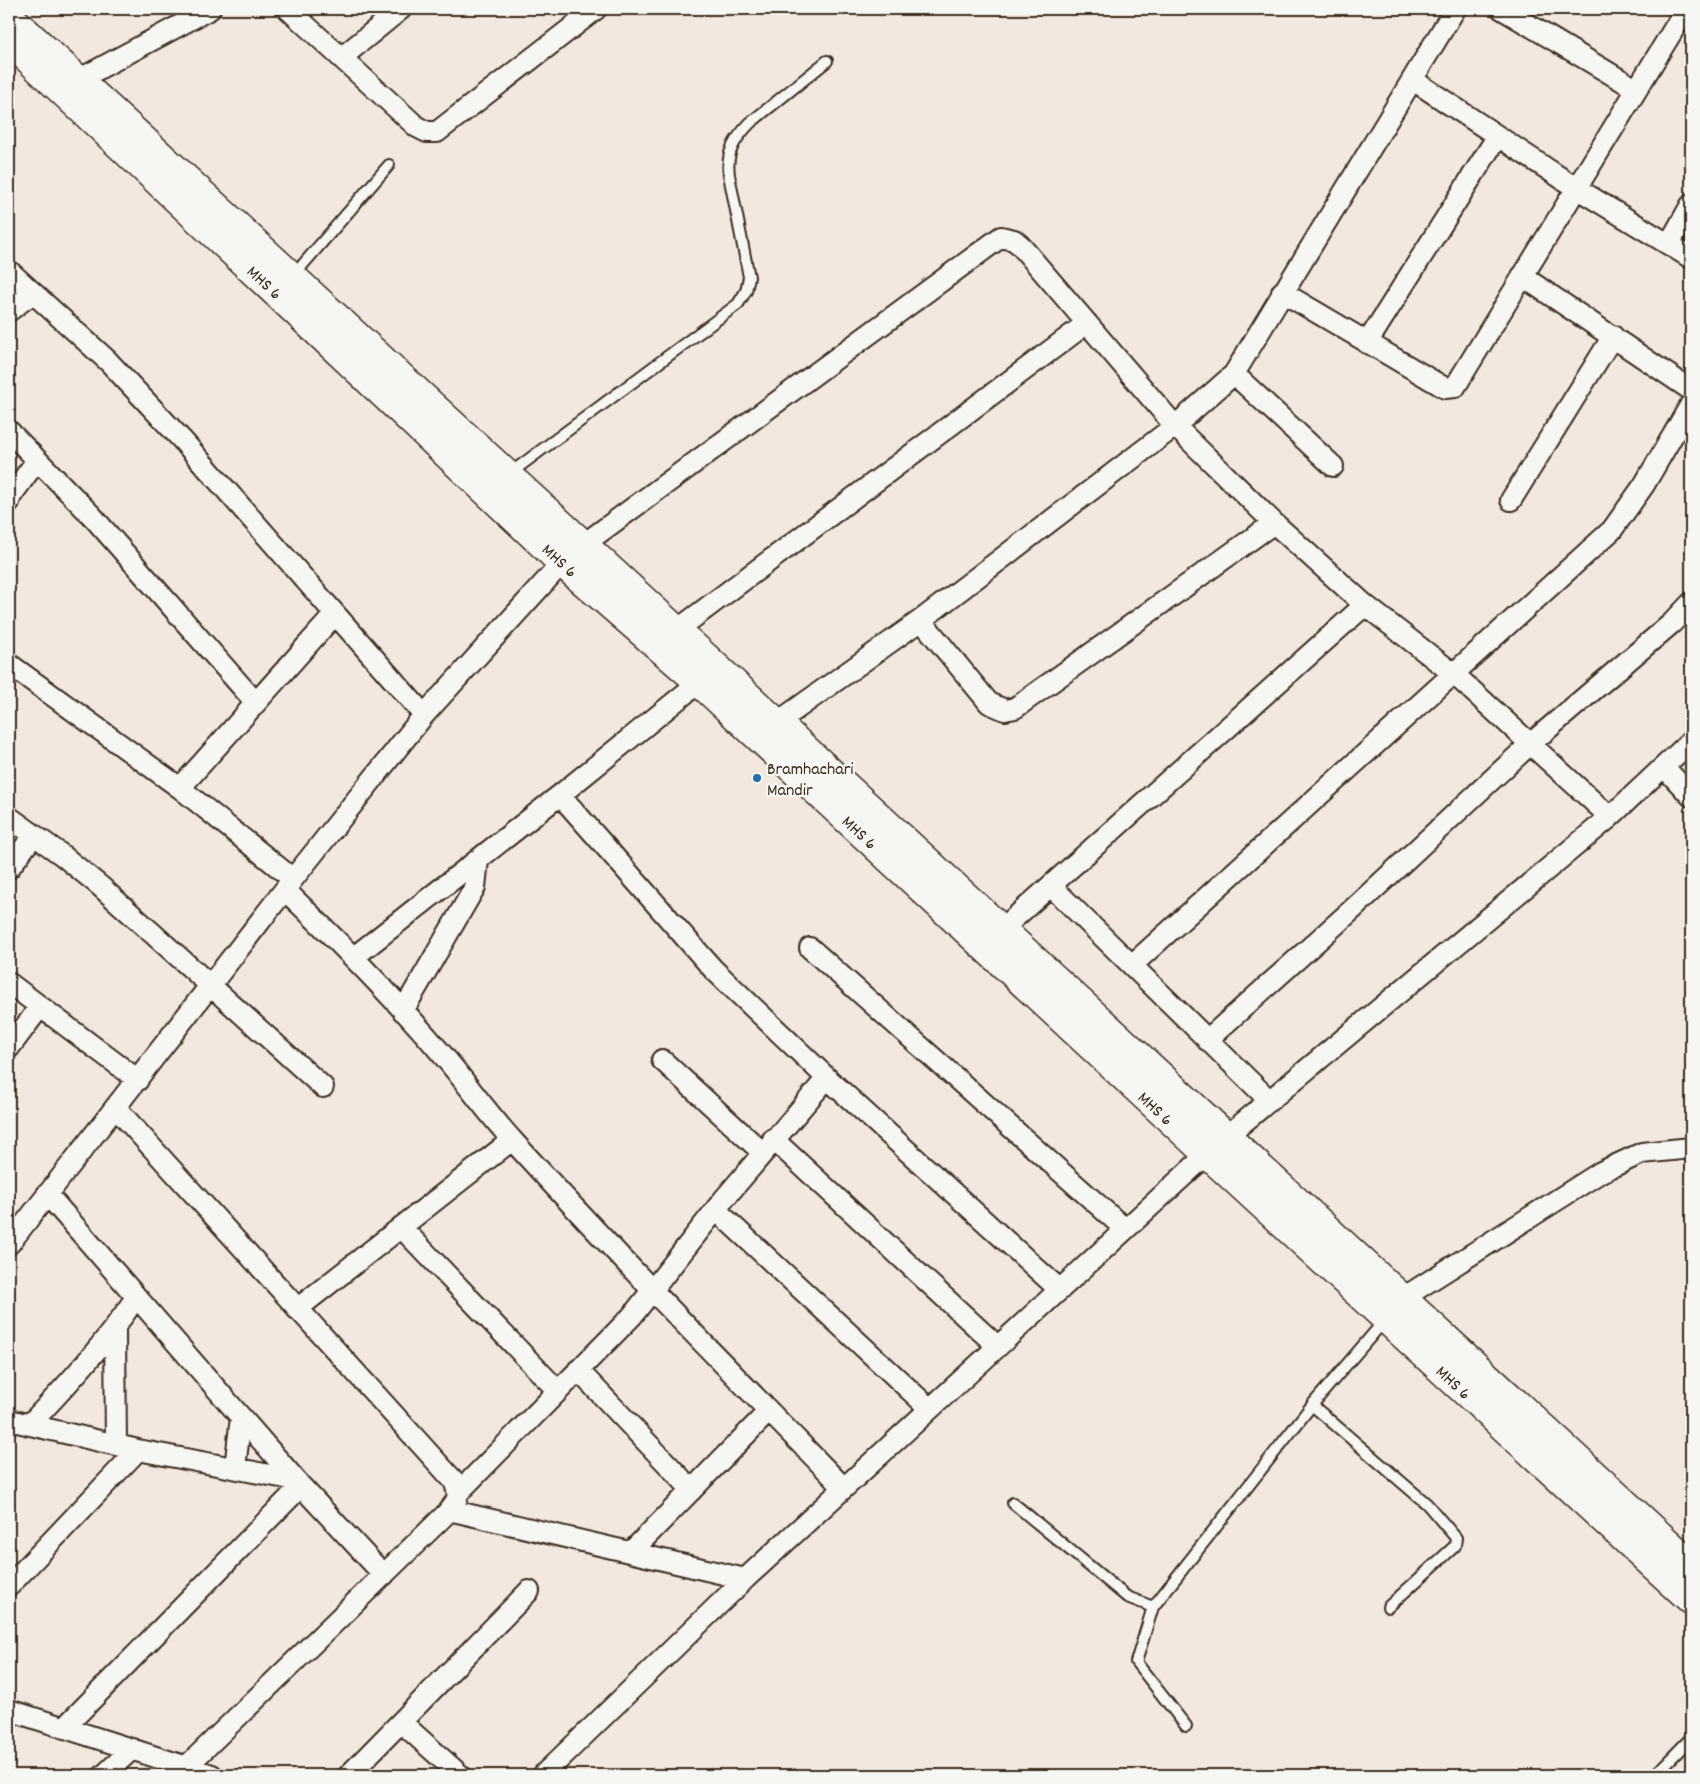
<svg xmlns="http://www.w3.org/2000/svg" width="1700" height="1784" font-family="Dekko,sans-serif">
	<rect width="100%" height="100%" fill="#f3e8e0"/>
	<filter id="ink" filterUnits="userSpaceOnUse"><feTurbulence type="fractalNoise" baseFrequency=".02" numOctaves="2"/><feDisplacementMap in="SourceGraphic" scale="10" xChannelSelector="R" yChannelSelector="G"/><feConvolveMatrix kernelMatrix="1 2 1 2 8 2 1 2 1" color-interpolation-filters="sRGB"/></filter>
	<g filter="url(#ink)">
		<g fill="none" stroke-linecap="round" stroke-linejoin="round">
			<defs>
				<path id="service" d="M293 276 389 165
					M509 474 738 304 746 291 749 277 729 175C726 152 734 140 750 123L827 61
					M1312 1405 1427 1504 1456 1538 1455 1546 1388 1607
					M1013 1503 1127 1597 1153 1607
					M1186 1726 1136 1662 1153 1607 1312 1405 1385 1320
					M1655 1775 1691 1738"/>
				<path id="minor" d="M288 9 417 127 427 132H437L596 9
					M1502 9 1636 89
					M341 58 401 9
					M78 80 210 9
					M1413 80 1576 188 1691 258
					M1669 244 1691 205
					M9 271 108 361 184 442 424 715
					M1522 276 1691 390
					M1282 292 1445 388 1455 387 1686 9
					M9 311 33 293
					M1367 343 1497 137
					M1234 374 1333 466
					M9 431 93 517 256 703
					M1511 500 1613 336
					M9 502 11 496 37 460
					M921 620 989 703 1005 710 1015 708 1274 523
					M677 630 1087 323
					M9 664 180 788 293 879
					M778 722 921 620 1175 426 1234 374 1455 9
					M1664 767 1691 796
					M180 788 335 614
					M560 795 713 969 827 1078 1060 1290
					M9 817 62 855 100 886 323 1087
					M9 868 34 835
					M1051 886 1269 1100
					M285 890C339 942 392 995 441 1053 466 1082 488 1114 514 1142 621 1260 733 1374 844 1488
					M1002 929 1365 605
					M810 948 1125 1229
					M354 957 560 795 708 675
					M1132 965 1612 530 1644 485 1691 404
					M9 983 138 1080
					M403 1011 475 887 478 860
					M1207 1040 1354 908 1529 745 1672 623 1691 603
					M9 1048 40 1007
					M662 1060 762 1152
					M116 1108 454 1481C461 1499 457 1501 445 1515L186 1767
					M773 1139 997 1346
					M47 1194 301 1486 64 1728
					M716 1210 930 1409
					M401 1227 558 1391
					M9 1244 293 879 424 715 562 563 584 544 1001 237 1014 240 1020 245 1175 426 1274 523 1365 605 1454 674 1610 817
					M1403 1298 1601 1172 1642 1153 1691 1148
					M297 1309 512 1140
					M115 1329 116 1445
					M578 1370 692 1490
					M9 1420 138 1450 296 1480
					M29 1425C68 1384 105 1344 136 1297
					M235 1468 241 1417
					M301 1486 384 1575
					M458 1493 632 1316 724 1199 827 1078
					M449 1510 745 1579
					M631 1552 769 1411
					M9 1586 138 1450
					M9 1710 212 1775
					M401 1722 460 1775
					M104 1775 132 1749
					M349 1775 529 1591
					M543 1775 745 1579 1227 1136 1610 817 1691 741"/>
				<path id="primary" d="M9 16 1691 1564
					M9 41 562 563 699 682 1207 1154 1691 1600"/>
			</defs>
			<!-- service casing -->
			<use href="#service" stroke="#3b2a1e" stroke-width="14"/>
			<!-- minor casing -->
			<use href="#minor" stroke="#3b2a1e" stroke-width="24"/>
			<!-- primary casing -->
			<use href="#primary" stroke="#3b2a1e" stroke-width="31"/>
			<!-- service -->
			<use href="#service" stroke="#f6f6f2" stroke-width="10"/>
			<!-- minor -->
			<use href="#minor" stroke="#f6f6f2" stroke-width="20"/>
			<!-- primary -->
			<use href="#primary" stroke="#f6f6f2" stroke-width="28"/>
		</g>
	</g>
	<!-- markers -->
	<circle fill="#1f6fb2" stroke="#f6f6f2" stroke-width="2" cx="757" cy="778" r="5"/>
	<g text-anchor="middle" stroke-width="4.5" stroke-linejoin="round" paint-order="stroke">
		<!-- street labels -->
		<g font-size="18" fill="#3b2a1e" stroke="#f6f6f2">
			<text transform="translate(265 282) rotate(43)" y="6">MHS 6</text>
			<text transform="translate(560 560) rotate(42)" y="6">MHS 6</text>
			<text transform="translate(860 832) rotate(43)" y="6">MHS 6</text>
			<text transform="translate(1156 1108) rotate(43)" y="6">MHS 6</text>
			<text transform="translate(1454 1382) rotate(43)" y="6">MHS 6</text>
		</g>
		<!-- poi labels -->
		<g font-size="18" fill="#3b2a1e" stroke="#f6f6f2" text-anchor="start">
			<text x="767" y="774">Bramhachari<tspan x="767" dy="21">Mandir</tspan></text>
		</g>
	</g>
	<!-- margin -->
	<rect width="1700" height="1784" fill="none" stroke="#f6f6f2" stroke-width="30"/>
	<rect x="15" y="15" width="1670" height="1754" fill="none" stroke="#3b2a1e" stroke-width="2" filter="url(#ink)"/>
</svg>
